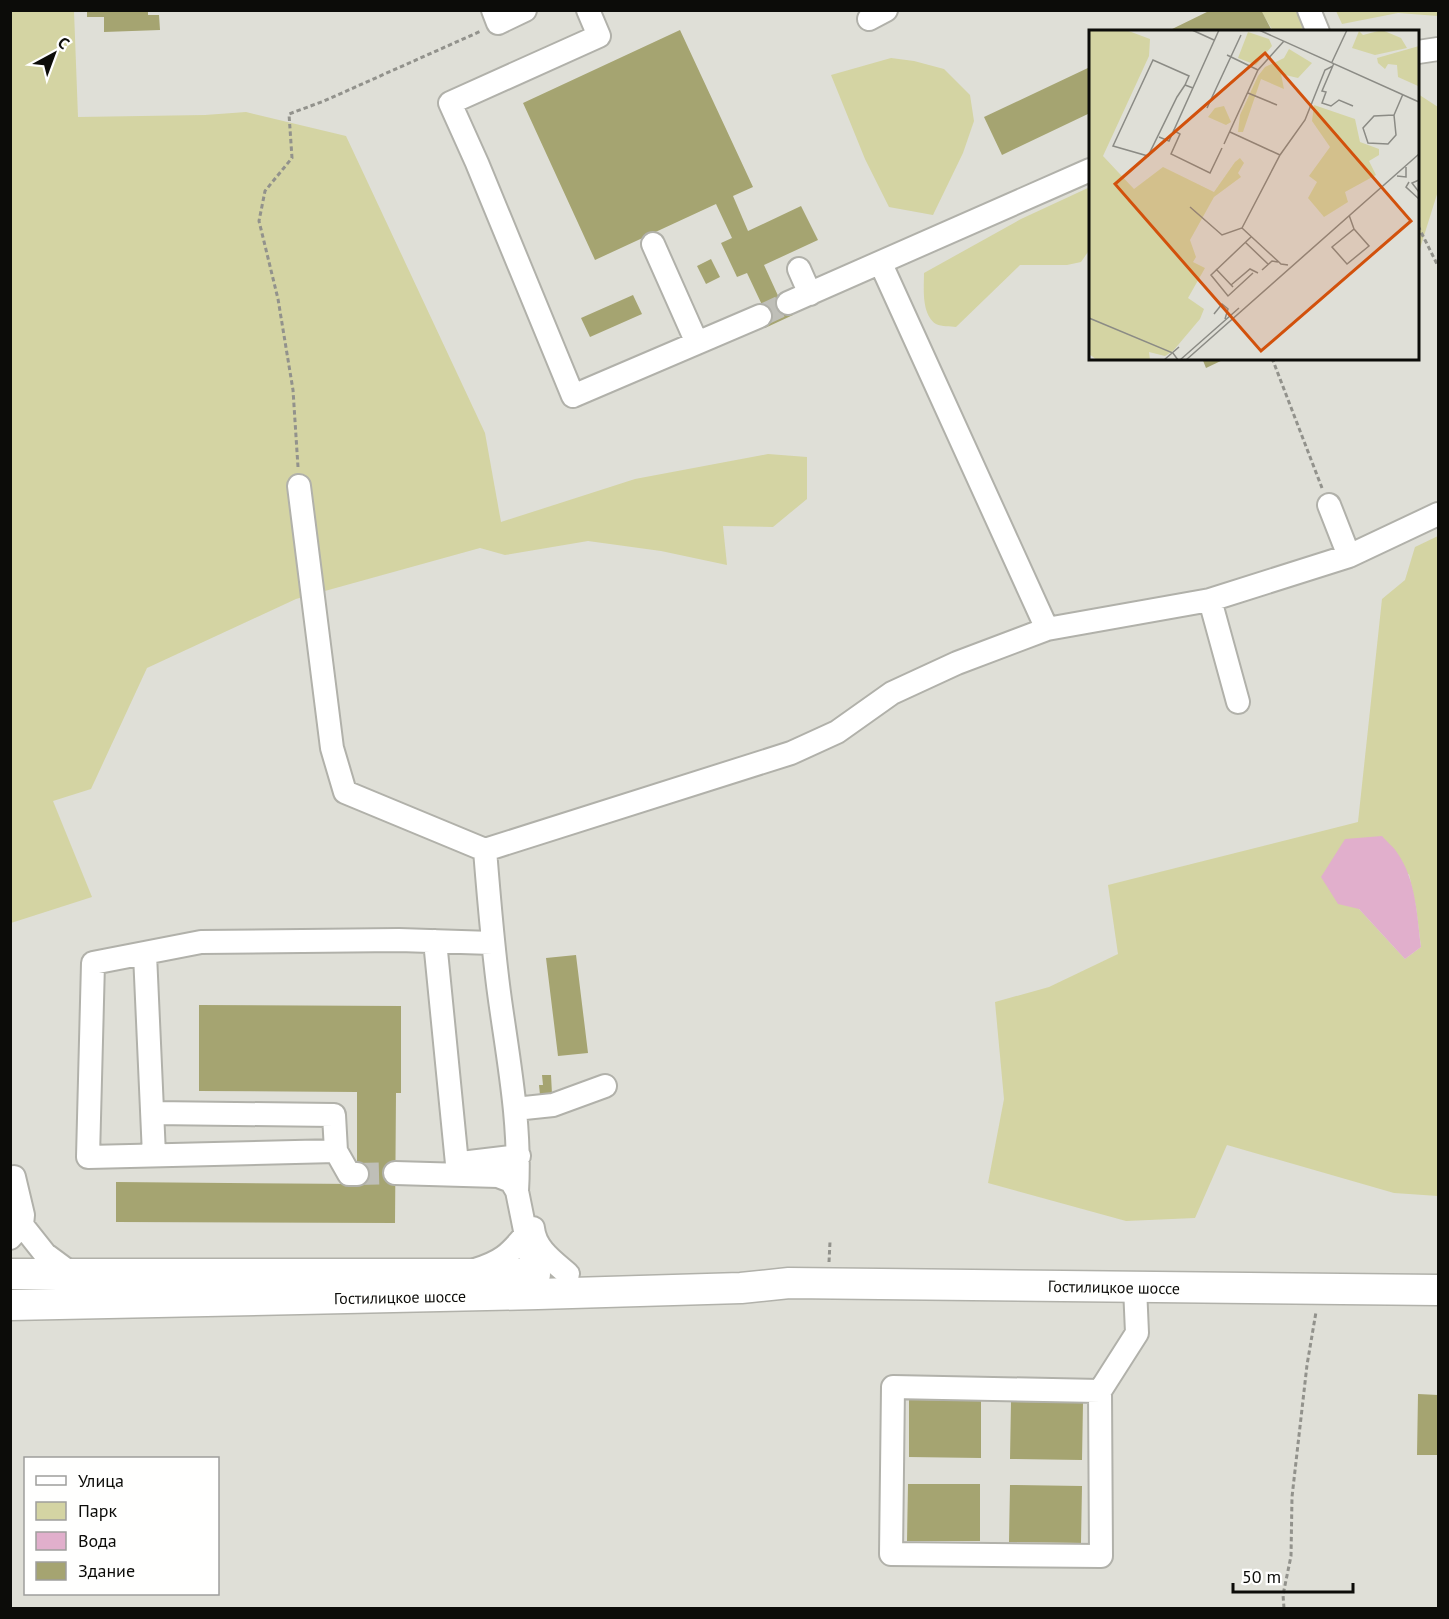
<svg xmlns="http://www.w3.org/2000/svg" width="1449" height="1619" font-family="'PT Sans',sans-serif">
	<rect width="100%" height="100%" fill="#dfdfd7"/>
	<!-- green -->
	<path fill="#d4d4a3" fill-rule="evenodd" d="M11 11H74L78 117 205 115 246 112 346 136 485 433 501 522 635 479 768 454 807 457V499L773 527 723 526 727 565 661 551 588 541 505 555 480 548 296 599 147 668 91 789 53 801 92 897 11 923Z
		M1261 11H1297L1304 25 1300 31H1273Z
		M1336 11H1438V16L1398 13 1342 24Z
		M891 58 914 61 944 69 970 95 974 121 963 153 933 215 889 207 865 159 831 75Z
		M1418 94 1438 107V191L1418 255Z
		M1090 187V249L1081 262 1067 265H1020L956 327C950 326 942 327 936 324 921 314 924 288 924 273L1021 219Z
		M1438 536V1196L1394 1193 1227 1145 1195 1218 1126 1221 988 1183 1004 1099 995 1002 1049 987 1118 954 1108 885 1358 822 1382 599 1405 580 1415 547ZM1409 874 1416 907 1421 947 1405 959 1359 909Z"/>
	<!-- water -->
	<path fill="#e1afcc" d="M1382 836C1387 842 1394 847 1398 854 1416 880 1417 916 1421 947L1405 959 1359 909 1338 904 1321 877 1345 839Z"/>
	<!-- building -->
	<path fill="#a5a471" d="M87 10H148V15H159L160 30 104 32V17H87Z
		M1211 10H1261L1271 29 1264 32H1166Z
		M680 30 753 187 733 196 748 231 801 206 818 240 764 265 780 300 786 297 793 315 765 328 757 310 763 307 747 273 737 277 721 243 732 238 716 204 595 260 523 103Z
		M1090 67V113L1002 155 984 117Z
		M711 259 720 277 706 284 697 266Z
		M633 295 642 314 590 337 581 318Z
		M1202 358H1227L1206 368Z
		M576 955 588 1053 558 1056 546 958Z
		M199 1005 401 1006V1093H396L395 1223 116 1222V1182L357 1184V1092L199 1091Z
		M542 1075H551L552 1094 540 1095 539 1085H543Z
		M1418 1394 1438 1395V1455H1417Z
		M909 1400 981 1401V1458L909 1457Z
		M1011 1402 1083 1403 1082 1460 1010 1459Z
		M908 1484H980V1541H907Z
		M1010 1485 1082 1486 1081 1543 1009 1542Z"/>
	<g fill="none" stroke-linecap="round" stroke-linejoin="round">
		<!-- minor-tunnel -->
		<path stroke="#bfbfb8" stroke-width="22" stroke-dasharray="22 11" stroke-linecap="butt" d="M760 316 788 303
			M357 1174 395 1173"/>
		<defs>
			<path id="minor" d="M493 10 498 23 525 10
				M588 10 599 36 450 103 477 163 573 396 760 316
				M1309 10 1318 32
				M869 19 886 10
				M1418 52 1438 49
				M653 244 697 343
				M881 264 1047 629
				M799 269 810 294
				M788 303 1090 170
				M299 486 332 748 345 792 485 850 791 753 837 732 892 693 957 663 1047 629 1210 600 1349 556 1438 514
				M1329 505 1349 556
				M1210 600 1238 702
				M485 850C489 900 493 950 500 1000 509 1064 521 1127 517 1191
				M435 941 458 1174
				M145 954 154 1155
				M515 1109 553 1105 605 1086
				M153 1113 334 1115 336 1151 349 1174H357
				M336 1151 88 1157 93 963 201 942 399 940 492 943
				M461 1163 519 1156
				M395 1173 498 1176 511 1181 517 1191 537 1290
				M10 1178 14 1177 23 1215 22 1225 10 1238
				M22 1225 45 1254 72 1274
				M533 1228C535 1249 553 1261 568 1274
				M475 1270C501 1262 509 1255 526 1234
				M1100 1391 1101 1556 891 1554 893 1387 1100 1391 1137 1333 1135 1287"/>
			<path id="major" d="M10 1274H535
				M10 1305 538 1294 741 1288 789 1283 1438 1290"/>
		</defs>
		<!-- minor casing -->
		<use href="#minor" stroke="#b1b1aa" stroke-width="26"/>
		<!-- major casing -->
		<use href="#major" stroke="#b1b1aa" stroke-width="33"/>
		<!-- path -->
		<path stroke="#92928c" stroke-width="3" stroke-dasharray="4.5 3" stroke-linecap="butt" d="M1418 226 1438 266
			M1272 358 1322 488
			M298 467 293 390 278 299 259 221 265 191 292 158 289 114 324 101 481 31
			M829 1262 830 1242
			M1284 1608 1283 1595 1291 1556 1292 1497 1307 1365 1316 1312"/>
		<!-- minor -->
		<use href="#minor" stroke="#fff" stroke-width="22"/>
		<!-- major -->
		<use href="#major" stroke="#fff" stroke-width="30"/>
	</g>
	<g text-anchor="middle" stroke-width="5" stroke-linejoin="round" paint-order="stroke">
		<!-- street labels -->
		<g font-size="16" fill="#0c0c09" stroke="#fffffe">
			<text transform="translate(1114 1287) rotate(1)" y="6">Гостилицкое шоссе</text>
			<text transform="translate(400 1297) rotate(-1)" y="6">Гостилицкое шоссе</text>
		</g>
	</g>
	<!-- overview -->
	<g transform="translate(1089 30)">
		<rect width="330" height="330" fill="#dfdfd7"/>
		<path d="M0 0H37L61 9 60 26 14 126 45 159 74 137 125 162 146 132 151 128 155 133 149 143 152 147 125 167 101 210 107 227 104 232 116 238 99 268 115 279 111 289 84 321 76 326 60 322 61 330H8L0 324ZM293 0 312 8 318 18 286 25 263 18 270 1 274 5ZM159 2 180 9 183 16 167 35 149 28ZM330 16 329 56 309 47 308 35 299 34 296 39 289 33 288 28ZM200 19 223 33 209 48 192 44 195 59 172 49 154 102H149L151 85 169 46 176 37 195 28ZM225 75 266 89 271 112 290 119V125L280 131 287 145 256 162 259 172 235 187 219 168 228 152 220 146 241 117 223 91ZM135 76 142 92 137 95 119 87 126 78Z" fill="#d4d4a3"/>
		<path fill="none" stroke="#8b8b85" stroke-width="1.5" d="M103 0 125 10M170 0 330 72M138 25 169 40M243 32 258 0M245 33 233 61 237 62 233 73 242 76 250 70 264 76M96 55 100 46 64 30 24 116 59 126 88 67 96 55 104 58M159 63 188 75M118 78 152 5M305 85 285 86 274 98 279 113 299 114 307 105 305 85 314 64M84 100 91 104 82 124 121 143 133 118M141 102 191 125M70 107 80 111 130 0M135 114 169 40 195 11M308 146 317 147V137M330 150 323 153 330 162M320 152 317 157 330 169M101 177 133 205 153 198 191 125 216 90 236 40 244 36M260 185 265 199 243 217 258 234 280 216 265 199M153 198 192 234 199 235M162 207 122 245 139 266 164 243M156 212 179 234M127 239 144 257M173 240 183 231 189 232M142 255 161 239 169 243M125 284 133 274 139 279 136 289M0 288 84 323 89 330M75 330 90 317M91 330 150 278M97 330 330 124"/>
		<path fill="#d2510c" fill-opacity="0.15" stroke="#d2510c" stroke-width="3" d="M176 23 322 191 172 321 26 154Z"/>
		<rect width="330" height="330" fill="none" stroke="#0c0c09" stroke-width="3"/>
	</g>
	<!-- border -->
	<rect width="1449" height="1619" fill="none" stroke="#0c0c09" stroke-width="24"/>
	<!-- legend -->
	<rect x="24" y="1457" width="195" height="138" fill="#fffffe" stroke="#9e9e9c" stroke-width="1.5"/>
	<rect x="36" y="1476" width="30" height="9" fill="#ffffff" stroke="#9e9e9c" stroke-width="1.5"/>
	<text x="78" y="1487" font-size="18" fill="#0c0c09">Улица</text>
	<rect x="36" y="1502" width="30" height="18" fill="#d4d4a3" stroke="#9e9e9c" stroke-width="1.5"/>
	<text x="78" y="1517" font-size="18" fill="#0c0c09">Парк</text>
	<rect x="36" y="1532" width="30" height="18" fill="#e1afcc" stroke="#9e9e9c" stroke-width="1.5"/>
	<text x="78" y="1547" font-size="18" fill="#0c0c09">Вода</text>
	<rect x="36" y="1562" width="30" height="18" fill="#a5a471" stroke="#9e9e9c" stroke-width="1.5"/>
	<text x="78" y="1577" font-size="18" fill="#0c0c09">Здание</text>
	<!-- north arrow -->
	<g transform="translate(54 54) rotate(41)" stroke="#fffffe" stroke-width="4.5" paint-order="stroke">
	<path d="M0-4.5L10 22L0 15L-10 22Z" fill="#0c0c09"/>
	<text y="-9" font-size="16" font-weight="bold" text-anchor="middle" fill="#0c0c09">С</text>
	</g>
	<!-- scale -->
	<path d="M1233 1583v9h120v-9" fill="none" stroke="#0c0c09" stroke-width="3"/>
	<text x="1242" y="1583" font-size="18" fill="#0c0c09" stroke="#fffffe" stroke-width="4.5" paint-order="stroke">50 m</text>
</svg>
